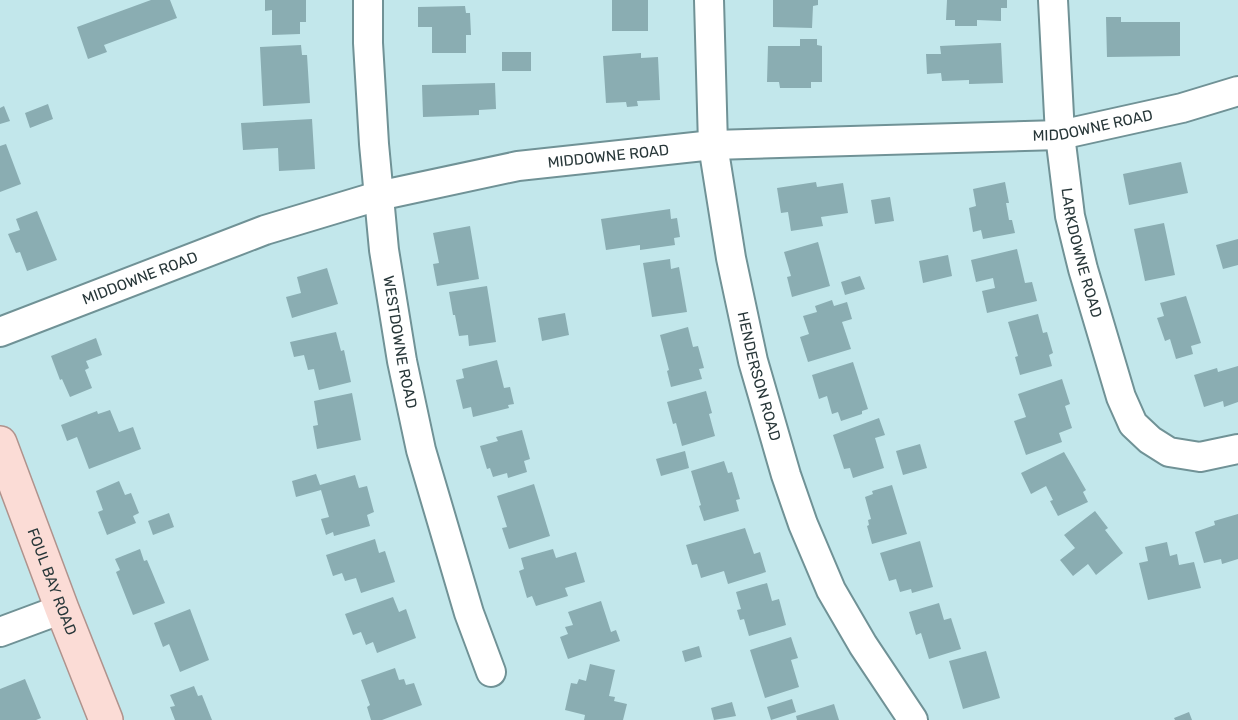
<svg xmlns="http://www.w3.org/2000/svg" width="1238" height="720" font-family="Rubik,sans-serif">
	<rect width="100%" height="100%" fill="#c2e7eb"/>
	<!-- building -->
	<path fill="#8aadb2" d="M151 0H170L177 18 104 45 107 52 88 59 77 27Z
		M265 0H306V22H300V34L272 35V10L265 11Z
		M612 0H648V31H612Z
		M773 0H818V5L813 6 812 28 773 27Z
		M947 0H1007V8H1001V21L977 20V26H955V20H946Z
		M465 6 466 13H470L471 35H466V53H432V27H418V7Z
		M1106 17H1121V22H1180V56L1107 57Z
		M800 39H817V45L822 46V82H811V88H780L779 82H767L768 46H800Z
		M1001 43 1003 83 969 84V80L942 81 941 73 927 74 926 54H941L940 46Z
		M301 45 302 55H307L310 103 263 106 260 47Z
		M502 52H531V71H502Z
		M641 53V58L658 57 660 100 637 101 638 106 627 107 626 102 606 103 603 56Z
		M495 83 496 109 479 110V115L423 117 422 85Z
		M48 104 53 119 30 128 25 113Z
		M4 106 10 121 0 124V108Z
		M312 119 315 169 279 171 278 148 243 150 241 123Z
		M6 144 21 184 0 192V146Z
		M1181 162 1188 193 1129 205 1123 174Z
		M816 182 817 187 843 183 848 213 821 217 823 226 791 231 788 212 781 213 777 188Z
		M1005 182 1009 203H1006L1009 220H1012L1015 233 983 239 981 230 973 232 969 208 976 206 973 189Z
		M890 197 894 221 875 224 871 200Z
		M670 209 671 219 677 218 680 237 674 238 675 245 640 250V245L606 250 601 219Z
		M37 211 57 260 27 271 20 252 16 253 8 234 20 230 16 219Z
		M1164 223 1175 275 1145 281 1134 229Z
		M470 226 479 279 437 286 433 264 439 263 433 233Z
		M1238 239V265L1223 269 1216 245Z
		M818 242 830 286 792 297 787 277 791 276 784 252Z
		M1017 249 1025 283 1032 282 1037 301 987 313 982 291 995 288 993 278 976 282 971 260Z
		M948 255 952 276 923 283 919 261Z
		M670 259 671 269 679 267 687 312 652 317 643 263Z
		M327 268 338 304 292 318 286 297 301 293 297 277Z
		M860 276 865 289 845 295 841 282Z
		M487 286 496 342 469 346 468 335 459 336 455 315H453L449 292Z
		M1186 296 1201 343 1191 346 1193 354 1176 359 1170 339 1165 341 1157 318 1164 316 1160 303Z
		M832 300 834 306 847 302 852 319 842 322 851 349 808 362 800 337 809 334 803 316 817 312 815 306Z
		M565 313 569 335 542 341 538 318Z
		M1038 314 1043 333 1047 332 1053 353 1049 355 1052 366 1020 375 1015 357 1018 356 1008 322Z
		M688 327 693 347 698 346 704 368 699 369 702 379 671 387 667 371 669 370 660 335Z
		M336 332 341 351 344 350 351 382 319 390 314 369 308 370 304 355 294 357 290 342Z
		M96 338 102 355 86 361 89 368 85 370 92 388 70 397 62 379 60 380 51 356Z
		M497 360 504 388 510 387 514 404 508 405 509 408 473 417 471 407 463 409 456 380 464 378 462 369Z
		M853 362 868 409 862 411V414L841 421 838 412 832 414 827 396 819 399 812 375Z
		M1238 366V402L1224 407 1223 401 1204 407 1194 375 1217 368 1218 372Z
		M1062 379 1070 404 1065 406 1072 428 1059 433 1062 442 1026 455 1014 421 1026 417 1018 394Z
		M706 391 712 413 709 414 715 436 682 446 676 423 673 424 667 402Z
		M352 393 361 440 317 449 313 426 318 425 314 401Z
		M110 410 119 432 133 427 141 449 89 469 77 437 67 441 61 425 97 411 98 414Z
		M879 418 885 435 875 438 884 468 853 478 850 468 844 469 833 435Z
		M522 430 530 459 524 461 527 472 508 478 507 473 493 477 490 468 487 469 480 446 498 441 496 437Z
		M920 444 927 468 903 475 896 451Z
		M685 451 689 468 661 476 656 459Z
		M1064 452 1086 490 1083 492 1088 502 1058 516 1050 501 1053 500 1046 486 1031 494 1021 473Z
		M724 461 728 473 732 472 740 499 736 500 739 511 704 521 699 506 701 505 691 471Z
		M316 474 320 485 355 475 359 488 367 486 374 512 367 515 370 526 334 536 333 532 326 535 321 519 329 517 321 490 296 497 292 481Z
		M119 481 125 495 131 493 139 513 133 516 136 523 107 535 98 512 103 510 96 491Z
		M534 484 550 536 509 549 502 528 507 527 497 496Z
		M892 485 907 534 872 544 867 526 869 525 868 520 871 519 865 497 873 494 872 491Z
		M1095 511 1108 528 1105 530 1123 553 1096 575 1088 564 1073 576 1060 560 1075 548 1064 535Z
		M169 513 174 527 153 535 148 521Z
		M1238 514V559L1222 564 1221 559 1204 563 1195 532 1215 525 1214 521Z
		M745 528 754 554 760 552 766 572 728 584 724 571 701 578 697 564 692 565 686 545Z
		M375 539 379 553 385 551 395 582 361 593 356 578 345 581 342 573 333 576 326 555Z
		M920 541 933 587 912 593 911 589 900 592 896 579 889 581 880 553Z
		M1167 542 1170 556 1177 554 1179 565 1194 562 1201 588 1148 600 1139 563 1148 561 1145 547Z
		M140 549 144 561 147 560 165 603 133 615 116 572 120 570 115 559Z
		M553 549 556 558 576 552 585 582 565 588 568 596 536 606 532 596 527 598 519 571 524 569 521 558Z
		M767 583 772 601 779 599 786 625 749 636 744 619 740 620 737 610 741 609 736 592Z
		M393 597 399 612 406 609 416 638 377 653 373 642 366 645 361 632 353 635 345 614Z
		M601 601 611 632 616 630 620 641 568 659 560 637 568 634 565 627 573 625 568 612Z
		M939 603 944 620 951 618 961 649 929 659 921 633 916 635 909 612Z
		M190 609 209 660 180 672 169 644 163 647 154 623Z
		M791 637 798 658 791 660 799 687 765 698 750 650Z
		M699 646 702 657 685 662 682 651Z
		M986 651 1000 698 963 709 949 661Z
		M590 664 615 670 609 696 615 697 614 701 627 704 623 720H584L585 715 565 710 571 683 577 684 579 679 586 681Z
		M395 668 399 680 404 679 406 685 414 683 422 705 382 720H371L367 707 370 705 361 680Z
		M25 679 41 718 36 720H0V689Z
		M194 686 198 696 202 695 212 720H175L170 707 175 706 170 695Z
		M792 699 796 712 771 720 767 707Z
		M732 702 736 716 714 720 711 708Z
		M834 704 839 720H797L796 716Z
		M1189 712 1192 720H1175L1174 718Z"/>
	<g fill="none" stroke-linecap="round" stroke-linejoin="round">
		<defs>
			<g id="minor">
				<path id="s1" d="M368 0V43L374 144 384 250 402 361 421 450 469 613 491 672"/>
				<path id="s2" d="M709 0 713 145 731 258 753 361 786 475 803 524 831 590 863 645 913 720"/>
				<path id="s3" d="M1053 0 1060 135 1070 216 1083 269 1121 397 1133 424 1150 440 1169 452 1200 457 1238 449"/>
				<path id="s4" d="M0 332 265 230 378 196 518 166 713 145 1060 135 1182 108 1238 91"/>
				<path d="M0 632 62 609"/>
			</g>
			<g id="major">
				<path id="s5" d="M0 443 62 609 106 720"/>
			</g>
		</defs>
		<!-- minor casing -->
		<use href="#minor" stroke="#709296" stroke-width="32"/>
		<!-- major casing -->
		<use href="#major" stroke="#b0938d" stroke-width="36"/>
		<!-- minor -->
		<use href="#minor" stroke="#fff" stroke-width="28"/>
		<!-- major -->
		<use href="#major" stroke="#fbdcd6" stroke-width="33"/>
	</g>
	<g text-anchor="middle" stroke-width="4.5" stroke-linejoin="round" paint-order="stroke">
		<!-- street labels -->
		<g font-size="15" fill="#283739" stroke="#c2e7eb">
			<text dy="5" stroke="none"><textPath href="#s4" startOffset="1122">MIDDOWNE ROAD</textPath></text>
			<text dy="5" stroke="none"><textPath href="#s4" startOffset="636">MIDDOWNE ROAD</textPath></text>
			<text dy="5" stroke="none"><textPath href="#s3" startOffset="255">LARKDOWNE ROAD</textPath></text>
			<text dy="5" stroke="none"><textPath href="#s4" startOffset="150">MIDDOWNE ROAD</textPath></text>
			<text dy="5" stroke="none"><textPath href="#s1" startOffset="344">WESTDOWNE ROAD</textPath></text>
			<text dy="5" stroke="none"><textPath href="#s2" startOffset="381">HENDERSON ROAD</textPath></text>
			<text dy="5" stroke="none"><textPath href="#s5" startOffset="148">FOUL BAY ROAD</textPath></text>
		</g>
	</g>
</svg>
